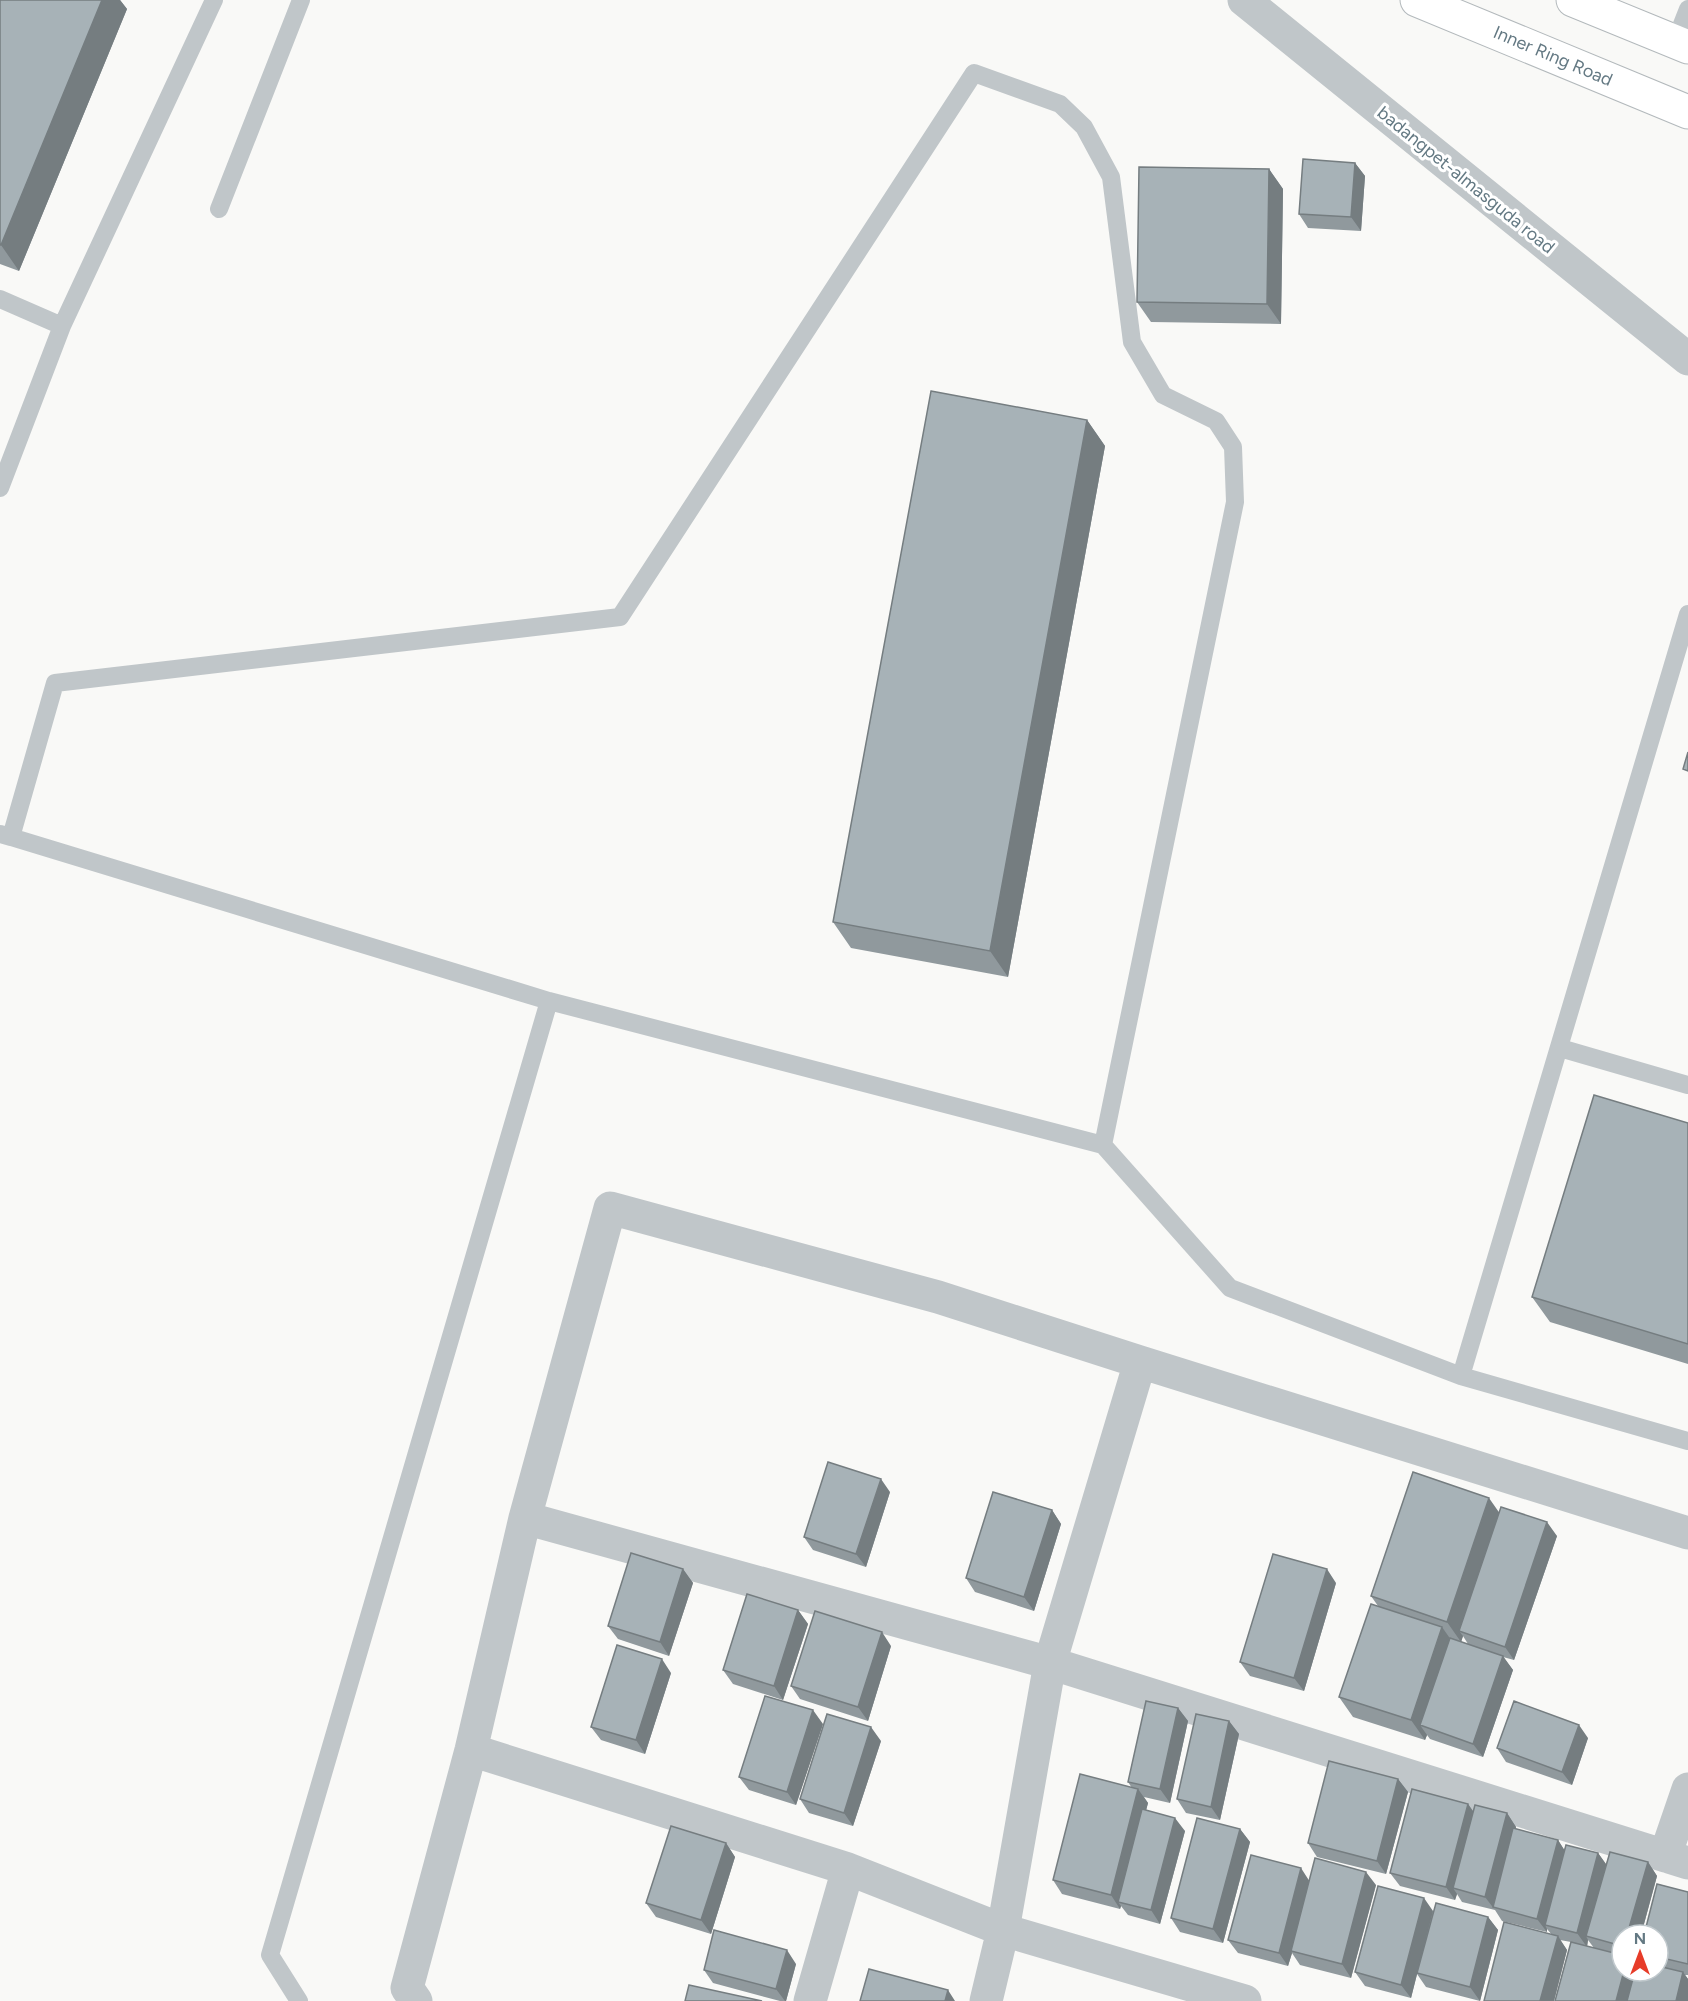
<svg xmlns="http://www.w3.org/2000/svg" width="1688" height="2001" font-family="Figtree,sans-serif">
	<rect width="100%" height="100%" fill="#f9f9f7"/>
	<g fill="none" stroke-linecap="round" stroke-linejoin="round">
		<defs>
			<path id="trunk" d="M1417 0 1688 112
				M1573 0 1688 47"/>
		</defs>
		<!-- trunk casing -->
		<use href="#trunk" stroke="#b3b9bc" stroke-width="35"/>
		<!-- service -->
		<path stroke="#c0c6c9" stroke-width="18" d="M1675 42 1688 9
			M219 209 301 0
			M0 299 62 326
			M0 488 62 326 214 0
			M0 834 11 837 55 683 620 617 974 73 1060 104 1084 127 1111 177 1132 342 1163 395 1216 421 1233 447 1235 502 1103 1145
			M11 837 549 1001 1103 1145 1230 1288 1461 1376 1688 1441
			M1560 1048 1688 1085
			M1461 1376 1688 614
			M299 2001 270 1955 549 1001"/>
		<!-- minor -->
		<path stroke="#c0c6c9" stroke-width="33" d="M525 1518 1050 1663 1688 1863
			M471 1750 848 1869 1003 1930 1245 2001
			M1665 1856 1688 1789
			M416 2001 407 1988 471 1750 525 1518 610 1208 938 1297 1140 1362 1688 1533
			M810 2001 848 1869
			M986 2001 1003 1930 1050 1663 1140 1362"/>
		<!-- tertiary -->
		<path stroke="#c0c6c9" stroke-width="33" d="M1244 0 1688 359"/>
		<!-- trunk -->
		<use href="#trunk" stroke="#fff" stroke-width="33"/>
	</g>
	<!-- wall -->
	<path fill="#90999d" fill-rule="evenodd" d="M0 0H120L127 9 19 271 0 264Z
		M1355 163 1365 176 1361 231 1308 228 1299 214Z
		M1269 169 1283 189 1281 324 1151 322 1137 302Z
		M1087 420 1105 446 1008 977 851 948 833 922Z
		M1688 1123V1364L1550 1322 1532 1297Z
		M890 1492 866 1567 813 1550 804 1537Z
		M1052 1510 1061 1524 1034 1611 975 1592 966 1578Z
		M1499 1512 1557 1536 1514 1660 1503 1657 1513 1670 1483 1757 1430 1739 1427 1735 1425 1740 1353 1717 1339 1697 1378 1606 1371 1596ZM1463 1636 1468 1644 1461 1642Z
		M683 1569 693 1583 669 1656 618 1639 608 1626Z
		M1336 1583 1304 1691 1250 1676 1240 1662Z
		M798 1610 808 1624 783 1700 733 1684 723 1670Z
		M891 1646 868 1721 800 1699 791 1686Z
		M671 1673 645 1754 601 1740 591 1727Z
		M1178 1708 1188 1721 1170 1803 1144 1797 1148 1803 1146 1810 1185 1831 1160 1924 1128 1915 1121 1906 1120 1909 1062 1894 1053 1880 1132 1788 1128 1782Z
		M1229 1721 1239 1734 1220 1820 1186 1813 1177 1799Z
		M823 1724 796 1805 749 1790 739 1777Z
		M1588 1738 1572 1785 1506 1762 1497 1748Z
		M881 1741 853 1826 809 1813 800 1799Z
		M1398 1779 1408 1792 1386 1874 1317 1857 1308 1843Z
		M1412 1789 1468 1804 1473 1811 1475 1805 1507 1813 1516 1827V1829L1558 1840 1564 1850 1566 1845 1598 1853 1606 1864 1610 1852 1648 1862 1657 1876 1641 1935H1622V1971H1658V1935H1644L1657 1884 1688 1892V1975H1685L1688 1979V2001H1555L1571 1942 1560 1940 1567 1950 1554 2001H1484L1504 1922 1552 1935 1547 1929V1932L1502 1921 1495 1910 1462 1902 1457 1894 1455 1900 1400 1886 1390 1873ZM1588 1940 1594 1948 1587 1946Z
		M1240 1829 1250 1842 1223 1943 1180 1932 1171 1918Z
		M726 1843 735 1857 711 1934 656 1917 646 1903Z
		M1309 1880 1376 1885 1351 1978 1300 1965 1292 1953 1288 1966 1238 1953 1228 1940Z
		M1433 1911 1488 1917 1498 1930 1480 2001 1426 1987 1417 1974 1411 1998 1365 1986 1355 1972Z
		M796 1964 786 2001H780L713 1983 704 1970Z"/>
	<!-- shaded-wall -->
	<path fill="#757d80" d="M102 0H120L127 9 19 271 1 245Z
		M1355 163 1365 176 1361 231 1351 217Z
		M1269 169 1283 189 1281 324 1267 304Z
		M1087 420 1105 446 1008 977 990 951Z
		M881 1479 890 1492 866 1567 856 1554Z
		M1489 1498 1503 1518 1459 1631 1463 1636 1461 1642 1447 1622Z
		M1052 1510 1061 1524 1034 1611 1024 1597Z
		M1547 1522 1557 1536 1514 1660 1505 1647Z
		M683 1569 693 1583 669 1656 660 1642Z
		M1327 1569 1336 1583 1304 1691 1294 1678Z
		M798 1610 808 1624 783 1700 774 1686Z
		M1442 1627 1456 1647 1420 1725 1427 1735 1425 1740 1411 1720Z
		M882 1632 891 1646 868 1721 858 1707Z
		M1503 1656 1513 1670 1483 1757 1473 1744Z
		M662 1659 671 1673 645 1754 636 1740Z
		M1178 1708 1188 1721 1170 1803 1160 1789Z
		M813 1710 823 1724 796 1805 787 1792Z
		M1229 1721 1239 1734 1220 1820 1211 1807Z
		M1579 1725 1588 1738 1572 1785 1562 1772Z
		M871 1727 881 1741 853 1826 844 1813Z
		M1398 1779 1408 1792 1386 1874 1377 1861Z
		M1138 1789 1148 1803 1122 1903 1118 1902 1121 1906 1120 1909 1111 1895Z
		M1468 1804 1477 1817 1453 1888 1457 1894 1455 1900 1446 1887Z
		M1507 1813 1516 1827 1495 1908 1493 1907 1495 1910 1485 1897Z
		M1175 1818 1185 1831 1160 1924 1151 1910Z
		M1240 1829 1250 1842 1223 1943 1213 1929Z
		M1558 1840 1567 1854 1545 1925 1547 1929V1932L1537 1919Z
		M726 1843 735 1857 711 1934 701 1920Z
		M1598 1853 1608 1867 1586 1936 1588 1940 1587 1947 1577 1933Z
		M1648 1862 1657 1876 1641 1935H1627Z
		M1301 1868 1310 1882 1291 1951 1292 1953 1288 1966 1279 1953Z
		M1366 1872 1376 1885 1351 1978 1342 1964Z
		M1424 1898 1433 1911 1411 1998 1401 1985Z
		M1488 1917 1498 1930 1480 2001 1470 1987Z
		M1558 1936 1567 1950 1554 2001H1540Z
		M787 1950 796 1964 786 2001H785L776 1989Z
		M1624 1971H1637L1629 2001H1616Z
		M1683 1972 1688 1979V2001H1676Z
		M948 1990 955 2001H945Z"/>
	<!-- building -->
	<path fill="#a7b2b7" stroke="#757d80" stroke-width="1.5" d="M0 0H102L1 245H0Z
		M1303 159 1355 163 1351 217 1299 214Z
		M1139 167 1269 169 1267 304 1137 302Z
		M931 391 1087 420 990 951 833 922Z
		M1688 752V771L1683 769Z
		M1594 1095 1688 1123V1344L1532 1297Z
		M828 1462 881 1479 856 1554 804 1537Z
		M1413 1472 1489 1498 1447 1622 1371 1596Z
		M993 1492 1052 1510 1024 1597 966 1578Z
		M1501 1507 1547 1522 1505 1647 1459 1631Z
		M631 1553 683 1569 660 1642 608 1626Z
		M1273 1554 1327 1569 1294 1678 1240 1662Z
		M747 1594 798 1610 774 1686 723 1670Z
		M1371 1604 1442 1627 1411 1720 1339 1697Z
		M815 1611 882 1632 858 1707 791 1686Z
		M1450 1638 1503 1656 1473 1744 1420 1725Z
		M617 1645 662 1659 636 1740 591 1727Z
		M765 1696 813 1710 787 1792 739 1777Z
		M1146 1701 1178 1708 1160 1789 1128 1782Z
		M1514 1701 1579 1725 1562 1772 1497 1748Z
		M827 1714 871 1727 844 1813 800 1799Z
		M1196 1714 1229 1721 1211 1807 1177 1799Z
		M1329 1761 1398 1779 1377 1861 1308 1843Z
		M1080 1774 1138 1789 1111 1895 1053 1880Z
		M1412 1789 1468 1804 1446 1887 1390 1873Z
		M1475 1805 1507 1813 1485 1897 1453 1888Z
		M1142 1809 1175 1818 1151 1910 1118 1902Z
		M1197 1818 1240 1829 1213 1929 1171 1918Z
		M671 1826 726 1843 701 1920 646 1903Z
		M1513 1828 1558 1840 1537 1919 1493 1907Z
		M1566 1845 1598 1853 1577 1933 1545 1925Z
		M1610 1852 1648 1862 1627 1935H1622V1946L1586 1936Z
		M1251 1855 1301 1868 1279 1953 1228 1940Z
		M1315 1858 1366 1872 1342 1964 1291 1951Z
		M1657 1884 1688 1892V1964L1658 1957V1935H1644Z
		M1378 1886 1424 1898 1401 1985 1355 1972Z
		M1436 1903 1488 1917 1470 1987 1417 1973Z
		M1504 1922 1558 1936 1540 2001H1484Z
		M714 1930 787 1950 776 1989 704 1970Z
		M1571 1942 1622 1955V1971H1624L1616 2001H1555Z
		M1658 1966 1683 1972 1676 2001H1627L1635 1971H1658Z
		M869 1969 948 1990 945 2001H860Z
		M689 1985 762 2001H685Z"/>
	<g text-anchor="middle" stroke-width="6" stroke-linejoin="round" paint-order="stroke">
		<!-- street labels -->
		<g font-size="18" fill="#647983" stroke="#fff">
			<text transform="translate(1553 56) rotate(23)" y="6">Inner Ring Road</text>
			<text transform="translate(1466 180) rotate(39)" y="6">badangpet-almasguda road</text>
		</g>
	</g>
	<!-- north arrow -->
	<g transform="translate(1640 1953)"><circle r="28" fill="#ffffff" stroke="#c1c9cd" stroke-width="1.5"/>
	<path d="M0-4.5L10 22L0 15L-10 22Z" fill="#e73c29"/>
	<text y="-9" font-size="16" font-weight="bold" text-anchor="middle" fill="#647983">N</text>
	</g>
</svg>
